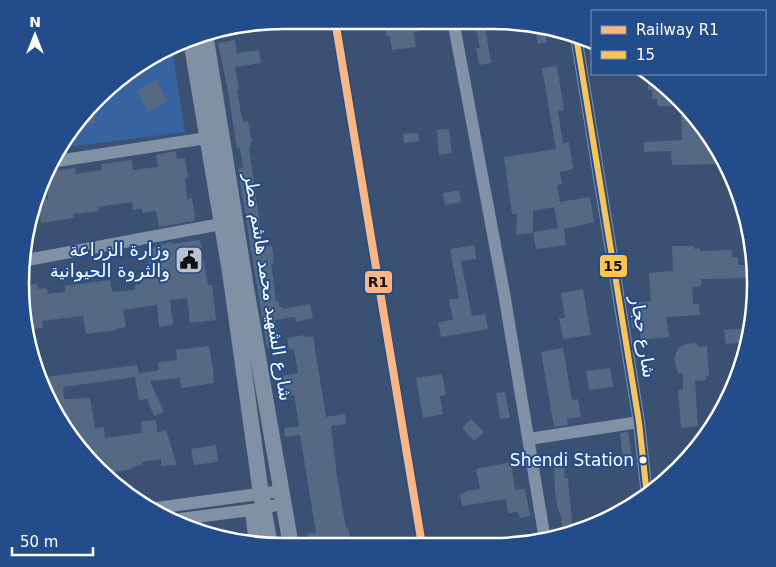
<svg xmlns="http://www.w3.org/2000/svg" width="776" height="567" font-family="'DejaVu Sans','Noto Naskh Arabic',sans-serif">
	<rect width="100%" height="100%" fill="#3a5173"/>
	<!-- green -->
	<path fill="#3763a0" d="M172 48 185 132 60 148 86 110 137 64Z"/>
	<!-- building -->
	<path fill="#566984" d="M411 20H430L432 29 414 32 416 47 392 50 390 36 387 37 385 25Z
		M471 20H484L491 63 479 65 476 48H480L477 31H473Z
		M535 26 544 27 547 42 538 44Z
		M235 40 237 53 259 50 261 63 235 67 239 89H237L241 114 244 122 248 121 251 137 252 142H250L251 147H249L263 247 272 246 274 263 271 264 276 301H279V307H283V309L310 304 313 318 296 322 295 317 275 320 279 346 267 348 238 169 243 168 240 148 237 149 228 91 218 43Z
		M557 66 564 110 558 111 563 143 569 142 573 169 560 172 562 184 557 185 560 202 590 197 594 222 564 229 566 245 536 249 533 232 558 228 554 207 533 211V233L516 235 517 214H512L504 157 556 149 542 68Z
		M648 74 701 123 722 164 672 165 671 151 644 152V142L682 140 681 106H657V99H652V90H648Z
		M156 80 168 101 148 112 136 91Z
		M93 103 95 123 75 125 86 110Z
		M449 129 452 153 439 155 437 130Z
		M418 133 419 141 404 143 403 134Z
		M176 151 177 159 185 158 188 178H185L187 199 192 198 195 218 194 221 159 227 156 211 143 213 142 209 133 210 132 202 98 207 99 211 73 214 74 218 41 223 38 200 48 199 47 175 54 174 53 171 75 168 76 174 102 170 101 164 132 160 133 170 158 167 156 155Z
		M459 190 461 202 445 205 443 193Z
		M200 240 208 285H212L216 320 190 323 187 298 170 300 173 325 159 327 157 305 123 310 126 327 116 329 117 330 86 334 83 316 42 321 43 328 26 330 22 318V288L26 287V285L37 284 38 289 47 288 48 294 65 292V286L110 280 112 292 135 290V285L141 284 140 275 151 274 148 252 154 247 174 241 171 244Z
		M474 245 476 259 461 261 472 316 485 314 488 329 441 337 438 322 453 320 449 300 459 298 450 249Z
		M672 246H694V249L700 248V251L732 250V257H738V265H750L751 278 701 279V286L692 287 693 304H699L700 315 666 317 669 337 641 340 639 327 632 328 630 309 636 308 635 303 651 301 649 273 673 271Z
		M583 289 591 335 563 339 559 318H565L561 293Z
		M750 328 746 342 726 344 724 330Z
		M305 335V337L313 336 326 417 345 414 346 424 331 426 337 476 346 528 348 527 352 546H309L307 534 316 533 300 435 285 437 284 428 299 426 294 395 279 397 277 377 298 373 294 349 289 350 287 338Z
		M696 343 699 347 707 346 709 376H706V380L695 381 698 426 681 428 678 390 683 389V374L678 373 674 359 678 348 686 344Z
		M209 346 214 375H213L214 383 181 388 180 378 150 381 164 412 154 416 147 399 139 400 135 377 63 387 64 399 90 398 95 428 104 427 105 438 142 433 141 422 156 420 157 433 166 430 177 465 161 466V459L142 462V465L132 467 133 469 107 473 75 444 55 410 52 390 44 392 38 378 137 365 139 374 159 370 158 362 177 360 176 350Z
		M563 348 572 400 578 399 581 417 567 419 568 425 554 427 541 352Z
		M610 368 613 387 589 390 586 371Z
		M442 374 446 395 440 396 443 414 423 418 416 378Z
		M505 392 510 418 500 419 496 393Z
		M471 419 484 432 474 441 462 428Z
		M628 432 632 457 623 458 620 433Z
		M216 445 218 462 194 465 191 449Z
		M511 462 515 490 525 489 530 516 520 518 518 512 508 513 506 499 462 506 460 494 466 492V491L480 489 476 469Z
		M564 466 565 478H568L573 532 562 533 561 515H560L557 505 555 490 554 467Z"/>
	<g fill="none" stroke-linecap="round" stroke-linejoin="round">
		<!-- minor -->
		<path stroke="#8192a7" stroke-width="12" d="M453 20 504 293 545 540
			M576 36 639 422 647 496
			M51 162 207 138
			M22 261 221 224
			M529 439 639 422
			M149 509 281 491
			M251 510 255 545
			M172 520 251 510 283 504"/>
		<!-- major -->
		<path stroke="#8090a5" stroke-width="16" d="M205 33 246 288 291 546
			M191 40 230 272 261 494 270 546"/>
		<defs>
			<path id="bus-1" d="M576 36 639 422 647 496"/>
		</defs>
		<!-- bus-1 casing -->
		<use href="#bus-1" stroke="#234d8a" stroke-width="10"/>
		<!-- bus-1 -->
		<use href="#bus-1" stroke="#fcc553" stroke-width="6"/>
		<defs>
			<path id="rail-1" d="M335 20 422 545"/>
		</defs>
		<!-- rail-1 casing -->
		<use href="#rail-1" stroke="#234d8a" stroke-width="11"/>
		<!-- rail-1 -->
		<use href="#rail-1" stroke="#ffb580" stroke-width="8"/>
	</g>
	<!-- icons -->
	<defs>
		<symbol id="civic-square" viewBox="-11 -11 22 22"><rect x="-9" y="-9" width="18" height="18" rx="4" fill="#bac2ce" stroke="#234d8a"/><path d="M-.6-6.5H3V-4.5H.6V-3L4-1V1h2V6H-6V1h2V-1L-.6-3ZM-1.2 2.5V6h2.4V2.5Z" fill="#111"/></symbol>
	</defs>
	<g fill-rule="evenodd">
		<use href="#civic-square" x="173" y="244" width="32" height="32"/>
	</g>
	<!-- markers -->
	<circle fill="#fff" stroke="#234d8a" stroke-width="2" cx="643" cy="460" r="4.5"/>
	<g text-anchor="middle" stroke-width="4" stroke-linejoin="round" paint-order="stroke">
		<!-- bus labels -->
		<g font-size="17" fill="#fff" stroke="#234d8a" text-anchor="end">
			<text x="634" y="466">Shendi Station</text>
		</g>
		<!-- poi labels -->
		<g font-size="18" fill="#fff" stroke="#234d8a" text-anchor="end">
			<text x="170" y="256">وزارة الزراعة<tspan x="170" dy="21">والثروة الحيوانية</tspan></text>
		</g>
		<!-- street labels -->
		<g font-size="18" fill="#fff" stroke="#234d8a">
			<text transform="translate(268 287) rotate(81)" y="6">شارع الشهيد محمد هاشم مطر</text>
			<text transform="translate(643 337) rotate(81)" y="6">شارع حجار</text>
		</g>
	</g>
	<!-- crop -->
	<path d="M0 0H776V567H0ZM283 29H493A254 254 0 0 1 747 283V284A254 254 0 0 1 493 538H283A254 254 0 0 1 29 284V283A254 254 0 0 1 283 29Z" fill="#234d8a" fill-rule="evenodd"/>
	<path fill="none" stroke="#fff" stroke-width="2.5" d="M283 29H493A254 254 0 0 1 747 283V284A254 254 0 0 1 493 538H283A254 254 0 0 1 29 284V283A254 254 0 0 1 283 29Z"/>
	<g stroke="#234d8a" stroke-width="2">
		<rect x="599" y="254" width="29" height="24" rx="5" fill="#fcc553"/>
		<rect x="364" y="270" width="29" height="24" rx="5" fill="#ffb580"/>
	</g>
	<g font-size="14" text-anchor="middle" font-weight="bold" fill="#111">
		<text x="613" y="271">15</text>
		<text x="378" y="287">R1</text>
	</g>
	<!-- legend -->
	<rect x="591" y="10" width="175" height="65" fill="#234d8a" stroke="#7b94b9"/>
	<rect x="601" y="26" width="25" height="8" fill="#ffb580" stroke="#7b94b9"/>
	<text x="636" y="35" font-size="15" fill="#ffffff">Railway R1</text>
	<rect x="601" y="51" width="25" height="8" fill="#fcc553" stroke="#7b94b9"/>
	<text x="636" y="60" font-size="15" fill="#ffffff">15</text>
	<!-- north arrow -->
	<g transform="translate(35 35)" stroke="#234d8a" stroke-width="4" paint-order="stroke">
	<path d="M0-4L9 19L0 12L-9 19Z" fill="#ffffff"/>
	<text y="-8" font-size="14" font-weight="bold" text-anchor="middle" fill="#ffffff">N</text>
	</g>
	<!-- scale -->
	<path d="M12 547v8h81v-8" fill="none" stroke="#ffffff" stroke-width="2.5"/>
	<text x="20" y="547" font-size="15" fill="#ffffff" stroke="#234d8a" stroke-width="4" paint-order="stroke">50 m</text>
</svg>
